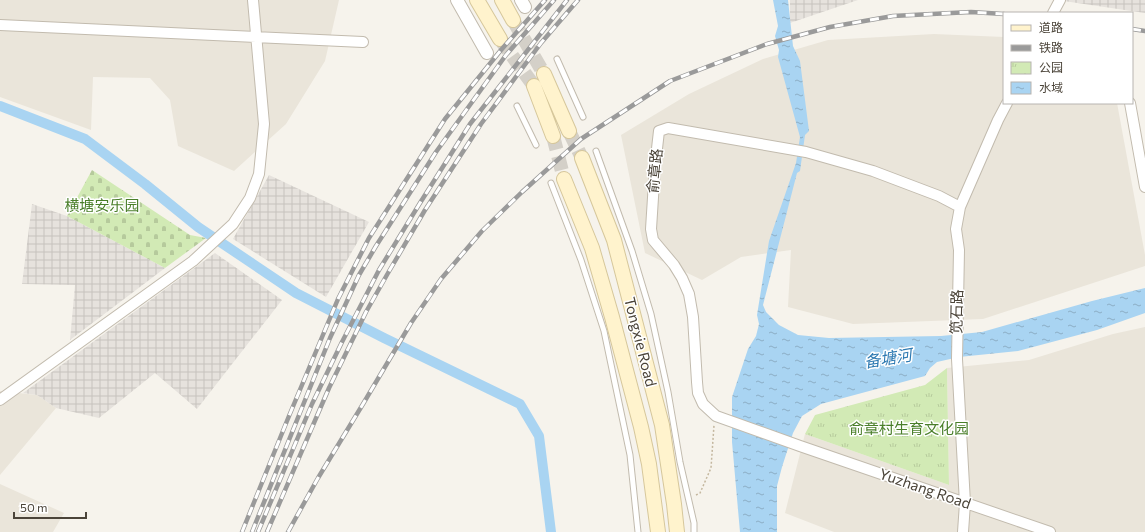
<svg xmlns="http://www.w3.org/2000/svg" width="1145" height="532" font-family="Commissioner,'Noto Sans SC',sans-serif">
	<defs>
		<pattern id="industrial-grid" width="8" height="8" patternUnits="userSpaceOnUse"><rect width="8" height="8" fill="#e6e2dd"/><path d="M0 4h8M4 0v8" fill="none" stroke="#c7c3be"/></pattern>
		<pattern id="cemetery-stones" width="16" height="16" patternUnits="userSpaceOnUse"><rect width="16" height="16" fill="#d2eab5"/><path d="M2 7V4a2 2 0 0 1 4 0v3zM10 15v-3a2 2 0 0 1 4 0v3z" fill="#b6ca9c"/></pattern>
		<pattern id="park-tufts" width="24" height="20" patternUnits="userSpaceOnUse"><rect width="24" height="20" fill="#d2eab5"/><path d="M3 7l-1-3M5 7V3M7 7l1-3M15 17l-1-3M17 17v-4M19 17l1-3" fill="none" stroke="#b6ca9c"/></pattern>
		<pattern id="water-ripples" width="26" height="14" patternUnits="userSpaceOnUse"><rect width="26" height="14" fill="#a9d4f2"/><path d="M2 4q2-2 4 0t4 0M15 11q2-2 4 0t4 0" fill="none" stroke="#8caec5"/></pattern>
	</defs>
	<rect width="100%" height="100%" fill="#f6f3ec"/>
	<!-- residential -->
	<path fill="#eae5da" d="M0 0H339L325 61 286 124 234 171 178 146 170 100 150 78 93 77 91 130 0 97Z
		M934 34 1004 37V103H1117L1145 255V266L983 319 853 324 788 307 791 250 741 257 702 280 645 253 621 135 689 94 763 59 828 40Z
		M1145 327V532H834L785 513 805 434 949 485 947 368 1029 360 1113 334Z
		M0 391 37 395 56 408 0 475Z
		M0 484 64 513 53 532H0Z"/>
	<!-- industrial -->
	<path fill="url(#industrial-grid)" d="M790 0H858L790 23Z
		M1057 0H1145V13Z
		M269 175 369 222 326 297 233 239Z
		M32 204 67 216 165 268 70 340 75 285 22 284Z
		M215 253 282 300 197 409 155 373 99 418 56 408 37 395 23 393Z"/>
	<!-- cemetery -->
	<path fill="url(#cemetery-stones)" d="M92 170 190 235 206 238 165 268 67 216Z"/>
	<!-- park -->
	<path fill="url(#park-tufts)" d="M947 368 949 485 805 434 815 415 925 385Z"/>
	<!-- water -->
	<path fill="url(#water-ripples)" d="M773 0H788L793 46 800 61 809 131 805 135 800 171 797 173 763 305 766 312 779 325 798 335 829 338 941 336 982 332 1092 301 1145 288V313L1097 330 1018 351 959 357 937 362 930 368 925 376 821 404 802 416 793 433 782 467 777 486V532H740L732 442V397L748 349 756 336 759 324 757 315 769 241 796 163 800 137 778 57 779 50 775 36 778 26Z"/>
	<g fill="none" stroke-linecap="round" stroke-linejoin="round">
		<!-- canal -->
		<path stroke="#a9d4f2" stroke-width="10" d="M0 106 85 139 145 184 198 227 296 293 384 338 520 404 539 436 551 532"/>
		<!-- secondary-tunnel -->
		<path stroke="#d4d0c8" stroke-width="14" stroke-dasharray="14 7" stroke-linecap="butt" d="M513 20 544 74
			M500 39 534 86
			M569 131 582 158
			M553 136 564 179"/>
		<defs>
			<path id="service" d="M557 59 583 117
				M517 106 536 145
				M596 151 632 251 651 314 668 392 680 462 694 523V532
				M551 183 581 260 604 331 630 455 638 532"/>
			<path id="minor" d="M1053 13 1060 0
				M0 25 363 42
				M1130 103 1145 187
				M960 207 939 196 873 171 806 152 668 128 659 131 655 166 651 229 653 240 674 265 682 278 689 294 693 317 697 382 698 393 703 404 716 416 800 446 1050 532
				M0 400 193 261 233 224 250 198 259 174 264 124 253 0
				M963 532 965 503 957 359 959 250 956 229 960 207 998 120 1007 103"/>
			<path id="tertiary" d="M457 0 487 53
				M521 0 525 7"/>
			<path id="secondary" d="M477 0 500 39
				M502 0 513 20
				M544 74 569 131
				M534 86 553 136
				M582 158 614 240 662 425 674 504 677 532
				M564 179 592 248 612 317 641 427 649 464 658 532"/>
		</defs>
		<!-- service casing -->
		<use href="#service" stroke="#c2bbae" stroke-width="7"/>
		<!-- minor casing -->
		<use href="#minor" stroke="#c2bbae" stroke-width="12"/>
		<!-- tertiary casing -->
		<use href="#tertiary" stroke="#c2bbae" stroke-width="14"/>
		<!-- secondary casing -->
		<use href="#secondary" stroke="#d6c79b" stroke-width="16"/>
		<!-- path -->
		<path stroke="#c4b79f" stroke-width="1.5" stroke-dasharray="2 2" stroke-linecap="butt" d="M696 495 700 493 711 468 714 425"/>
		<!-- service -->
		<use href="#service" stroke="#fff" stroke-width="5"/>
		<!-- minor -->
		<use href="#minor" stroke="#fff" stroke-width="10"/>
		<!-- tertiary -->
		<use href="#tertiary" stroke="#fff" stroke-width="12"/>
		<!-- secondary -->
		<use href="#secondary" stroke="#fff3cd" stroke-width="14"/>
		<defs>
			<path id="rail" d="M1132 29 1145 31
				M242 532 289 416 338 299 369 238 445 119 501 50 545 0
				M252 532 330 338 359 275 376 246 436 152 506 55 554 0
				M258 532 312 404 342 342 379 270 420 203 470 124 567 0
				M267 532 329 388 366 312 388 273 425 210 481 124 541 43 578 0
				M288 532 318 478 363 404 411 323 441 279 482 231 522 192 581 139 670 81 767 44 830 27 893 16 971 12 1004 14"/>
		</defs>
		<!-- rail casing -->
		<use href="#rail" stroke="#9a9a9a" stroke-width="4.5"/>
		<!-- rail -->
		<use href="#rail" stroke="#fff" stroke-width="3" stroke-dasharray="9" stroke-linecap="butt"/>
	</g>
	<g text-anchor="middle" stroke-width="3" stroke-linejoin="round" paint-order="stroke">
		<!-- street labels -->
		<g font-size="15" fill="#4b4439" stroke="#fff">
			<text transform="translate(655 171) rotate(-84)" y="5">俞章路</text>
			<text transform="translate(957 312) rotate(-89)" y="5">笕石路</text>
			<text transform="translate(640 342) rotate(76)" y="5">Tongxie Road</text>
			<text transform="translate(925 489) rotate(19)" y="5">Yuzhang Road</text>
		</g>
		<!-- park labels -->
		<g font-size="15" fill="#4a7f2a" stroke="#fff">
			<text x="102" y="211">横塘安乐园</text>
			<text x="909" y="434">俞章村生育文化园</text>
		</g>
		<!-- water labels -->
		<g font-size="16" font-style="italic" fill="#2e7ab2" stroke="#fff">
			<text transform="translate(888 358) rotate(-9)" y="6">备塘河</text>
		</g>
	</g>
	<!-- legend -->
	<rect x="1003" y="12" width="130" height="92" fill="#ffffff" stroke="#b7b4b0"/>
	<rect x="1011" y="25" width="20" height="6" fill="#fff3cd" stroke="#b7b4b0"/>
	<text x="1039" y="32" font-size="12" fill="#4b4439">道路</text>
	<rect x="1011" y="45" width="20" height="6" fill="#9a9a9a" stroke="#b7b4b0"/>
	<text x="1039" y="52" font-size="12" fill="#4b4439">铁路</text>
	<rect x="1011" y="62" width="20" height="12" fill="url(#park-tufts)" stroke="#b7b4b0"/>
	<text x="1039" y="72" font-size="12" fill="#4b4439">公园</text>
	<rect x="1011" y="82" width="20" height="12" fill="url(#water-ripples)" stroke="#b7b4b0"/>
	<text x="1039" y="92" font-size="12" fill="#4b4439">水域</text>
	<!-- scale -->
	<path d="M14 512v6h72v-6" fill="none" stroke="#4b4439" stroke-width="2"/>
	<text x="20" y="512" font-size="12" fill="#4b4439" stroke="#ffffff" stroke-width="3" paint-order="stroke">50 m</text>
</svg>
